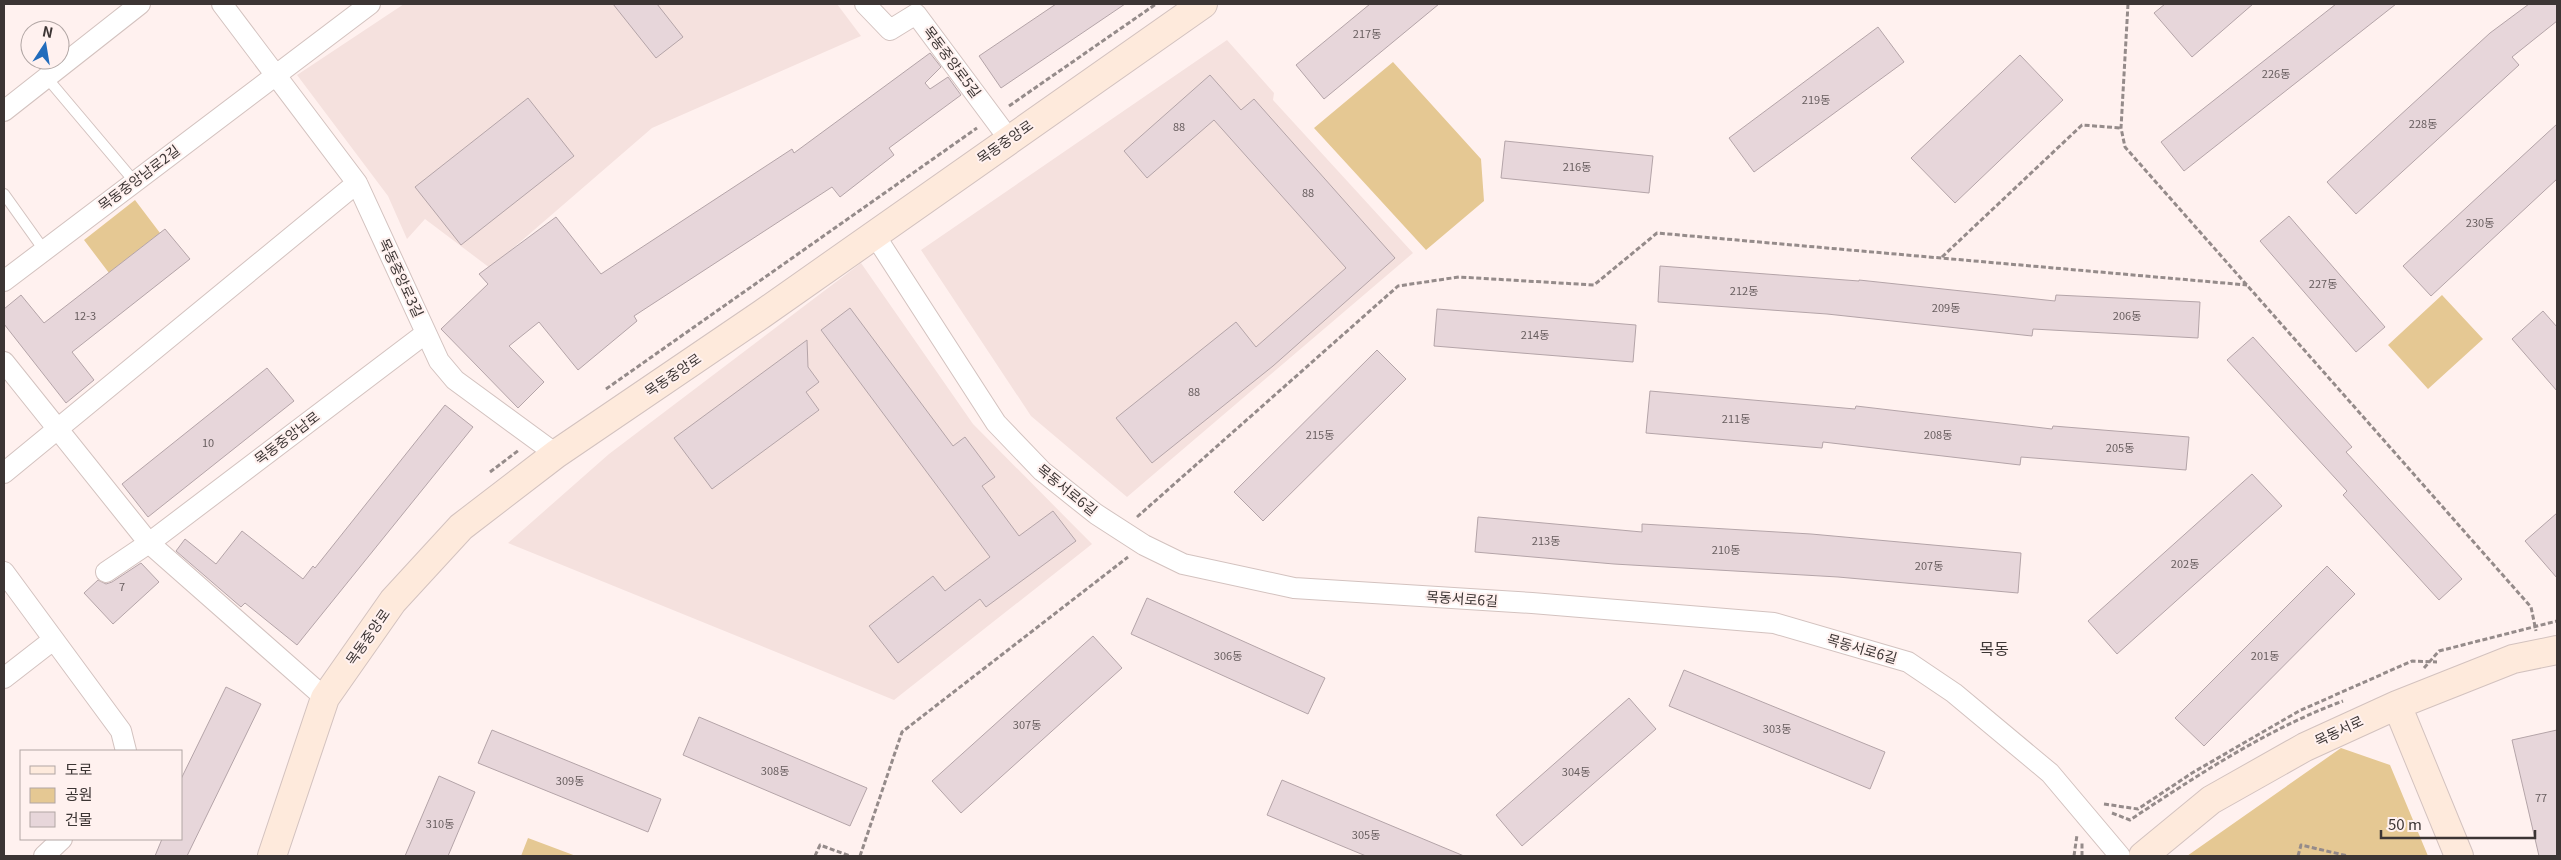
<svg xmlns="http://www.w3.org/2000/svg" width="2561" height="860" font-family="Georgia,'Noto Sans KR',serif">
	<rect width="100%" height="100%" fill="#fff1ef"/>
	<!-- built -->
	<path fill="#f5e1de" d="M404 4H837L861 36 652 128 490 268 425 219 407 239 388 196 297 75Z
		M1227 40 1274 93 1273 100 1413 253 1127 497 1031 416 921 250Z
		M861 263 973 424 1092 544 894 700 508 543 609 454Z"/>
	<!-- green -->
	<path fill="#e5c893" d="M1393 62 1481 159 1484 201 1426 250 1314 128Z
		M135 200 160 233 109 273 84 240Z
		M2442 295 2483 339 2428 389 2388 345Z
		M2341 748 2390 765 2428 856H2187Z
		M528 838 576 856H521Z"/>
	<!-- building -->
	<path fill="#e7d6da" stroke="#b4a4a8" d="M613 4H657L683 37 656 58Z
		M1056 4H1125L1001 88 979 56Z
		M1370 4H1439L1324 99 1296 65Z
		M2165 4H2253L2192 57 2154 13Z
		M2336 4H2396L2184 171 2161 142Z
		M2529 4H2557V21L2512 57 2519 65 2356 214 2327 182 2490 33Z
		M1878 27 1904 62 1754 172 1729 138Z
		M930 53 941 67 925 83 930 89 948 77 961 95 889 148 894 155 840 197 832 187 634 316 637 321 578 370 539 322 509 346 544 382 518 408 441 329 488 284 479 274 556 217 601 274 792 149 794 153Z
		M2020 55 2063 100 1955 203 1911 158Z
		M1210 75 1241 110 1254 99 1395 258 1273 366 1152 463 1116 418 1236 322 1256 347 1346 268 1214 120 1147 178 1124 151Z
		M528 98 574 156 461 245 415 187Z
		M2557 124V179L2431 296 2403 266Z
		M1505 141 1653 156 1649 193 1501 178Z
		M2289 216 2385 327 2356 352 2260 241Z
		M165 229 190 259 72 352 94 380 66 403 4 324V309L21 295 44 323Z
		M1660 266 1859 281V280L2055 301 2056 295 2200 302 2198 338 2033 329 2032 336 1827 314 1658 302Z
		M850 308 953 446 965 437 995 477 982 486 1019 536 1053 511 1076 541 986 607 980 599 898 663 869 626 933 576 945 591 990 557 821 330Z
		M1437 309 1636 325 1633 362 1434 346Z
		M2543 311 2557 327V391L2512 339Z
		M2253 337 2352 447 2346 452 2462 579 2439 600 2343 495 2347 491 2227 360Z
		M807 340 808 367 819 382 806 392 819 410 712 489 674 438Z
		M1377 350 1406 379 1263 521 1234 492Z
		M267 368 294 401 148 517 122 484Z
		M1650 391 1855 409 1856 406 2052 429 2053 426 2189 437 2186 470 2021 457 2020 465 1823 442 1822 448 1646 433Z
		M445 405 473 427 297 645 245 603 241 607 176 551 185 539 216 564 242 531 303 579 313 566 315 568Z
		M2252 474 2282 506 2117 654 2088 621Z
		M2557 513V578L2525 541Z
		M1478 517 1642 532V524L1811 534 2021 553 2018 593 1838 577 1614 564 1475 552Z
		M141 563 159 582 113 624 84 593 98 580 106 584 112 582Z
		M2327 566 2355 594 2204 746 2175 718Z
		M1147 598 1325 678 1308 714 1131 634Z
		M1093 636 1122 668 961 813 932 781Z
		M1684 670 1885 752 1870 789 1669 706Z
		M226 687 261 704 187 856H155L162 839H181V779Z
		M1629 698 1656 729 1522 846 1496 815Z
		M699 717 867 788 850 826 683 755Z
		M492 730 661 799 648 832 478 763Z
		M2557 730V856H2539L2512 740Z
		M439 776 475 792 448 856H405Z
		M1282 780 1464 856H1366L1267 815Z"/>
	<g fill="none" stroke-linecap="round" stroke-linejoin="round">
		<defs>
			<path id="lane" d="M47 78 134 181
				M4 194 44 250"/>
			<path id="street" d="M222 4 357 183 439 361 455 380 556 454
				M865 4 890 30 916 14 1009 139
				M4 111 140 4
				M874 234 996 423 1042 471 1096 514 1144 545 1183 564 1294 588 1532 603 1774 623 1908 662 1954 693 2050 773 2120 856
				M4 281 370 4
				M4 362 149 543 325 698
				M4 473 357 183
				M4 572 121 731 126 751
				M106 572 149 543 426 333
				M4 678 53 640
				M44 856 62 839"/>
			<path id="secondary" d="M2397 705 2459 856
				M272 856 325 698 393 601 461 527 556 454 762 314 1203 4
				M2143 856 2211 800 2305 747 2397 705 2513 659 2557 650"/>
		</defs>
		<!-- lane casing -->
		<use href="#lane" stroke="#d3c2bf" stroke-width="12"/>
		<!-- street casing -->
		<use href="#street" stroke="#d3c2bf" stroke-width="22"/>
		<!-- secondary casing -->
		<use href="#secondary" stroke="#d3c2bf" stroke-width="30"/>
		<!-- path -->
		<path stroke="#958b8a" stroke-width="3" stroke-dasharray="5 2.5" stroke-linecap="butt" d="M2128 4 2121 128 2125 147 2531 607 2536 631
			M1009 106 1156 4
			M1942 257 2082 125 2121 128
			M606 389 977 128
			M490 472 519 450
			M1137 517 1398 286 1459 277 1594 285 1657 233 2247 285
			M2424 668 2439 651 2557 621
			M2104 804 2138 809 2192 773 2299 711 2412 661 2437 662
			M2112 813 2130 820C2198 775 2267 729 2343 701
			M815 856 820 845 850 856
			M860 856 902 732 1128 557
			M2074 856 2077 835
			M2082 856V843
			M2298 856 2301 845 2348 856"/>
		<!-- lane -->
		<use href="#lane" stroke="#fff" stroke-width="10"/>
		<!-- street -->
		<use href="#street" stroke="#fff" stroke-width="20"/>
		<!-- secondary -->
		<use href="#secondary" stroke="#feeadc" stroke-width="28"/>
	</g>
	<g text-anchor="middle" stroke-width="4" stroke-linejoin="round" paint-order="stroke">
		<!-- number labels -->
		<g font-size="11" fill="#675d5e">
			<text x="1367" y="38">217동</text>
			<text x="2276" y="78">226동</text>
			<text x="1816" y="104">219동</text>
			<text x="2423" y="128">228동</text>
			<text x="1179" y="131">88</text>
			<text x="1577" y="171">216동</text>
			<text x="1308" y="197">88</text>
			<text x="2480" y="227">230동</text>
			<text x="2323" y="288">227동</text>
			<text x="1744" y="295">212동</text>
			<text x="1946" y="312">209동</text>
			<text x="85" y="320">12-3</text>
			<text x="2127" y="320">206동</text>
			<text x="1535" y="339">214동</text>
			<text x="1194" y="396">88</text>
			<text x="1736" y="423">211동</text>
			<text x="1320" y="439">215동</text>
			<text x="1938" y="439">208동</text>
			<text x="208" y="447">10</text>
			<text x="2120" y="452">205동</text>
			<text x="1546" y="545">213동</text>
			<text x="1726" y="554">210동</text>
			<text x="2185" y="568">202동</text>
			<text x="1929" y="570">207동</text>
			<text x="122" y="591">7</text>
			<text x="1228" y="660">306동</text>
			<text x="2265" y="660">201동</text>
			<text x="1027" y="729">307동</text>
			<text x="1777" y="733">303동</text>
			<text x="775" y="775">308동</text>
			<text x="1576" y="776">304동</text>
			<text x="570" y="785">309동</text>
			<text x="2541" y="802">77</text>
			<text x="440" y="828">310동</text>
			<text x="1366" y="839">305동</text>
		</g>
		<!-- street labels -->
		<g font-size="14" fill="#3c3534" stroke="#fff1ef">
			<text transform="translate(952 62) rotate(53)" y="5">목동중앙로5길</text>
			<text transform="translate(1005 142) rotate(-35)" y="5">목동중앙로</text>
			<text transform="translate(139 178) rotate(-37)" y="5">목동중앙남로2길</text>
			<text transform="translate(401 278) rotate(65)" y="5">목동중앙로3길</text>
			<text transform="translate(673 375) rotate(-34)" y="5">목동중앙로</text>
			<text transform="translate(287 438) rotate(-37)" y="5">목동중앙남로</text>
			<text transform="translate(1067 490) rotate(39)" y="5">목동서로6길</text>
			<text transform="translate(1462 599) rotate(4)" y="5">목동서로6길</text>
			<text transform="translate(368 637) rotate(-55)" y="5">목동중앙로</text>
			<text transform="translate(1862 649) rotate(16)" y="5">목동서로6길</text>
			<text transform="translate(2339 731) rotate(-25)" y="5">목동서로</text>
		</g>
		<!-- quarter labels -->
		<g font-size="16" fill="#3c3534" stroke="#fff1ef">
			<text x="1994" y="655">목동</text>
		</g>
	</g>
	<!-- border -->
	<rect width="2561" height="860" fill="none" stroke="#3c3534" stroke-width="10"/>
	<!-- legend -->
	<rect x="20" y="750" width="162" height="90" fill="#fff1ef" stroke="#b1a6a4"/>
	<rect x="30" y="766" width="25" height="8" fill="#feeadc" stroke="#b1a6a4"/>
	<text x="65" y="775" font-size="15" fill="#3c3534">도로</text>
	<rect x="30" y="788" width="25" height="15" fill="#e5c893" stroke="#b1a6a4"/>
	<text x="65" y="800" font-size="15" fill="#3c3534">공원</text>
	<rect x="30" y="812" width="25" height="15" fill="#e7d6da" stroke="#b1a6a4"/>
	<text x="65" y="825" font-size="15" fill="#3c3534">건물</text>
	<!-- north arrow -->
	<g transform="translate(45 45) rotate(12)"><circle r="24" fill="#fff1ef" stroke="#b1a6a4"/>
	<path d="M0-4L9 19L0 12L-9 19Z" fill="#226cbc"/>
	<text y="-8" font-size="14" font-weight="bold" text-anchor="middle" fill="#3c3534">N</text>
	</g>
	<!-- scale -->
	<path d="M2381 830v8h154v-8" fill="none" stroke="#3c3534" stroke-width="2.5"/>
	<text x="2388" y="830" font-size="15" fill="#3c3534" stroke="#fff1ef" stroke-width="4" paint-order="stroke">50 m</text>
</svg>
